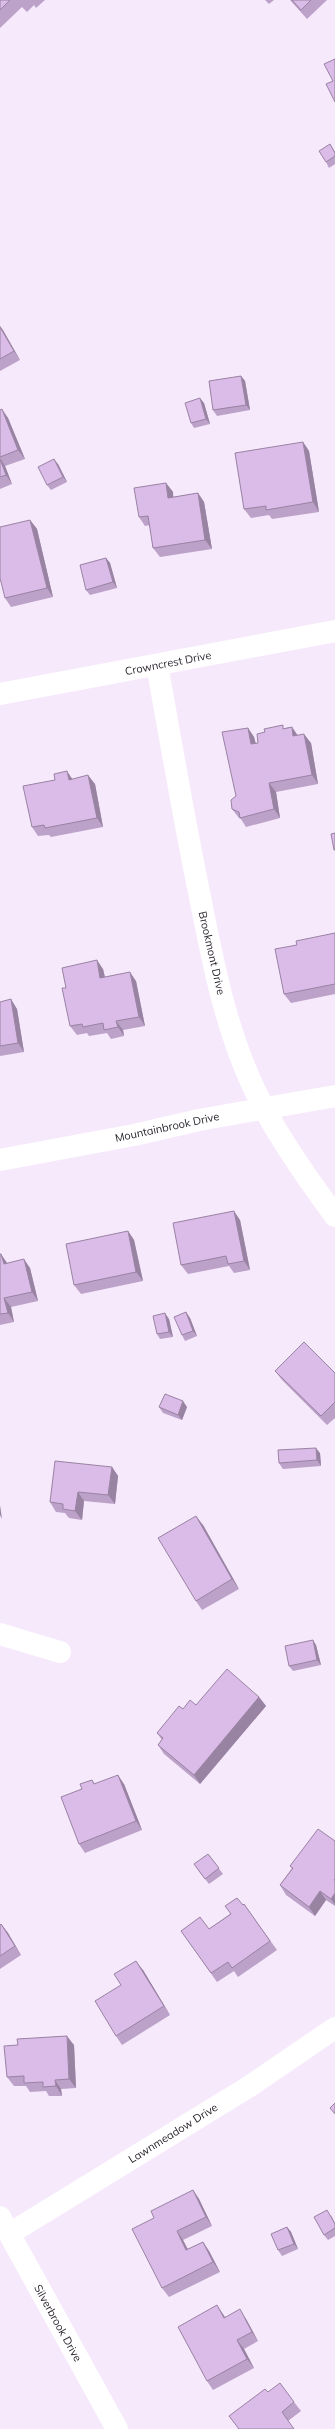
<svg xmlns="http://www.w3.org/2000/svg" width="335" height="2429" font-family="Mulish,sans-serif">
	<rect width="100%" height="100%" fill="#f6e9fc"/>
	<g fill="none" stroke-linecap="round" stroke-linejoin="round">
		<!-- minor -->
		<path stroke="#fff" stroke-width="22" d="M157 665C171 742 184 820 200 897 214 969 229 1045 265 1110 285 1147 310 1182 335 1216
			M0 694 335 631
			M0 1160 134 1135 199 1120 335 1096
			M0 1634 60 1652
			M0 2217 117 2429
			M9 2234 250 2086 335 2028"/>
	</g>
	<!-- wall -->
	<path fill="#bca1c8" d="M0 0H45L36 8 34 5 27 12 22 7 0 28Z
		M265 0H274L269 4Z
		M290 0H327L307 19Z
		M330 144 335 152V164L329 168 326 162Z
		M0 326 20 360 0 371Z
		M241 376 245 381 250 410 217 416 213 410Z
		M204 403 210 424 194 428 191 423Z
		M0 410 8 418 25 459 5 466 12 484 0 489Z
		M303 442 309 451 319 512 272 519 269 515 251 518 244 509Z
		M58 464 67 482 51 490 47 485Z
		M166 483 173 492V497L198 493 204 502 212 549 160 557 153 548 150 525 145 526 139 517Z
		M30 520 37 529 53 597 11 607 5 598Z
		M106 558 110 563 117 588 90 595 86 590Z
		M292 727 298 736 311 743 318 784 276 792 280 818 246 827 241 819 239 818 232 809 236 796 248 728 254 737 256 744 258 743 285 728Z
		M72 779 95 784 103 827 51 837 49 835 38 836 32 827Z
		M335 933V994L291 1003 284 994 297 945Z
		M103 969 105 977 136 981 145 1026 123 1030 124 1036 111 1039 107 1033 89 1036 87 1033 77 1035 70 1026 66 988Z
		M0 1002 17 1009 24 1052 0 1056Z
		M240 1220 250 1270 234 1273 229 1266 188 1274 181 1265Z
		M128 1231 134 1240 143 1281 81 1294 74 1285Z
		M0 1254 7 1263 30 1268 38 1301 11 1307 14 1322 0 1325Z
		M186 1312 190 1318 197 1336 185 1341 182 1335Z
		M169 1319 173 1337 160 1339 157 1334Z
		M275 1371 335 1373V1418L327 1425 282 1380Z
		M159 1407H187L182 1420 163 1413Z
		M320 1453 321 1466 283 1469 279 1463Z
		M112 1467 118 1476 115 1504 84 1501 82 1520 69 1518 65 1513 56 1512 50 1502Z
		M203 1525 239 1589 202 1610 196 1601Z
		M316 1645 321 1665 293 1671 289 1666Z
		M259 1697 266 1706 200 1784 164 1754 158 1745 162 1740 157 1733 183 1709 196 1705Z
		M92 1780 95 1784H124L142 1830 85 1853 79 1844 82 1789Z
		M335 1841V1906L326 1900 315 1916 286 1895 280 1885 292 1868 290 1866Z
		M208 1854 223 1874 209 1884 198 1870Z
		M244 1904 277 1950 238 1977 234 1971 217 1982 181 1931 209 1929Z
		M1 1924 8 1933 21 1955 0 1969V1925Z
		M143 1970 170 2015 122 2045 116 2036 121 1985Z
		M74 2045 76 2088 61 2089 62 2096H49L46 2091 30 2092 26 2086H14L7 2077Z
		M193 2190 199 2199 212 2226 183 2240 188 2249 203 2242 209 2251 220 2272 169 2297 162 2288 154 2218Z
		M331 2215 335 2223V2236L328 2240 324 2235Z
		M287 2227 291 2232 298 2249 282 2256 278 2250Z
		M223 2314 225 2317 246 2319 258 2341 244 2349 254 2368 213 2390 207 2381Z
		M268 2392 294 2402 301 2411 288 2421 294 2429H239L229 2416Z"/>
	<!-- shaded-wall -->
	<path fill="#9983a2" d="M0 326 3 330 20 360 14 351 0 327Z
		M241 376 245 381 250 410 246 405Z
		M200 398 204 403 210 424 206 419Z
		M2 409 8 418 25 459 18 450Z
		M303 442 309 451 319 512 313 502Z
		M0 458 5 466 12 484 6 475Z
		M54 459 58 464 67 482 63 477Z
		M166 483 173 492 174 507 168 498Z
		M198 493 204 502 212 549 205 540Z
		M30 520 37 529 53 597 47 588Z
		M106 558 110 563 117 588 113 582Z
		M292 727 298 736H293Z
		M248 728 254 737 258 753 251 744Z
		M304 734 311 743 318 784 312 775Z
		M67 771 73 780H69Z
		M88 775 95 784 103 827 97 818Z
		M269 783 276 792 280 818 274 809Z
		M97 960 103 969 107 987 100 978Z
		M130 972 136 981 145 1026 139 1017Z
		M11 999 17 1009 24 1052 18 1043Z
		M116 1021 123 1030 124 1036 118 1027Z
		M234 1211 240 1220 250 1270 244 1261Z
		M128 1231 134 1240 143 1281 136 1272Z
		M1 1254 7 1263 4 1264Z
		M24 1259 30 1268 38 1301 32 1292Z
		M4 1298 11 1307 14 1322 8 1313Z
		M186 1312 190 1318 197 1336 193 1331Z
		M165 1313 169 1319 173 1337 169 1332Z
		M183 1401 187 1407 182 1420 178 1415Z
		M316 1448 320 1453 321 1466 317 1460Z
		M112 1467 118 1476 115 1504 108 1495Z
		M78 1492 84 1501 82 1520 75 1511Z
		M0 1505 2 1519 0 1515Z
		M196 1516 203 1525 239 1589 232 1579Z
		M313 1640 316 1645 321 1665 317 1660Z
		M259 1697 266 1706 200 1784 194 1775Z
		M118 1775 124 1784 142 1830 136 1821Z
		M320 1891 326 1900 315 1916 309 1907Z
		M335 1893V1905L331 1899Z
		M1 1924 8 1933 21 1955 15 1946Z
		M136 1961 143 1970 170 2015 164 2006Z
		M67 2036 74 2045 76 2088 69 2079Z
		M55 2080 61 2089 62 2096 56 2086Z
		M193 2190 199 2199 212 2226 206 2217Z
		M287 2227 291 2232 298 2249 294 2244Z
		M177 2231 183 2240 192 2259 186 2250Z
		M203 2242 209 2251 220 2272 213 2262Z
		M217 2305 223 2314 230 2327 224 2318Z
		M240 2309 246 2319 258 2341 252 2332Z
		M237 2340 244 2349 254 2368 247 2359Z"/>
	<!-- building -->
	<path fill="#dbbbe8" stroke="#9983a2" d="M0 0H10L0 10Z
		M292 0H311L301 10Z
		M335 59V102L326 84 333 81 324 64Z
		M330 144 335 153V156L326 162 319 151Z
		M0 327 14 351 0 359Z
		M241 376 246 405 213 410 209 381Z
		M200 398 206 419 191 423 185 403Z
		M2 409 18 450 0 457V410Z
		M303 442 313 502 266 510V506L244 509 235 453Z
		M0 459 6 475 0 477Z
		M54 459 63 477 47 485 38 467Z
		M166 483 168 498 198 493 205 540 153 548 148 516 139 517 134 488Z
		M30 520 47 588 5 598 0 578V527Z
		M106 558 113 582 86 590 80 565Z
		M283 725V729L292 727 293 736 304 734 312 775 269 783 274 809 240 818 239 812 232 809 231 800 236 796 222 732 248 728 251 744 258 743 257 734 265 732 264 729Z
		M67 771 69 780 88 775 97 818 45 828 44 825 32 827 23 786 55 780 54 774Z
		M335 833V850H334L331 834Z
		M335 933V984L284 994 275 949 297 945 296 941Z
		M97 960 100 978 130 972 139 1017 116 1021 118 1027 104 1030 103 1023 83 1027 82 1024 70 1026 62 988H66L62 968Z
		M11 999 18 1043 0 1046V1002Z
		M234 1211 244 1261 228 1264 226 1256 181 1265 173 1223Z
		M128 1231 136 1272 74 1285 66 1244Z
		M0 1254H1L4 1264 24 1259 32 1292 4 1298 8 1313 0 1314Z
		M186 1312 193 1331 182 1335 174 1317Z
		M165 1313 169 1332 157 1334 153 1316Z
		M304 1342 335 1373V1402L321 1416 275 1371Z
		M165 1394 183 1401 178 1415 159 1407Z
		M316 1448 317 1460 279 1463 278 1450Z
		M55 1461 112 1467 108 1495 78 1492 75 1511 63 1509V1504L50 1502Z
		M196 1516 232 1579 196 1601 158 1538Z
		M313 1640 317 1660 289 1666 285 1646Z
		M227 1669 259 1697 194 1775 158 1745 163 1738 157 1733 179 1706 183 1709 190 1700 196 1705Z
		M118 1775 136 1821 79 1844 61 1797 82 1789 80 1784 92 1780 94 1784Z
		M318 1829 335 1841V1879L334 1880H335V1893L331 1899 320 1891 309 1907 280 1885 293 1868 290 1866Z
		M208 1854 219 1868 205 1879 194 1864Z
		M237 1898 243 1905 244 1904 270 1941 232 1968 228 1962 211 1973 181 1931 200 1917 209 1929 231 1914 225 1906Z
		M1 1924 15 1946 0 1956V1925Z
		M136 1961 164 2006 116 2036 95 2001 121 1985 114 1974Z
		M67 2036 69 2079 55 2080 56 2086 43 2087V2082L24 2083V2076L7 2077 4 2046 18 2045 17 2039Z
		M335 2103V2114L330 2108Z
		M193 2190 206 2217 177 2231 186 2250 203 2242 213 2262 162 2288 132 2229 154 2218 151 2211Z
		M327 2210 335 2224V2228L324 2235 314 2217Z
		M287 2227 294 2244 278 2250 271 2234Z
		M217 2305 224 2318 240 2309 252 2332 237 2340 247 2359 207 2381 178 2327Z
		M280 2383 294 2402 282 2412 294 2429H239L229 2416 265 2389 268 2392Z"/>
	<g text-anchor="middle" stroke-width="3.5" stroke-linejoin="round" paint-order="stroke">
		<!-- street labels -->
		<g font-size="11" fill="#251f28" stroke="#fff">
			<text transform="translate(168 663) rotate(-11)" y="4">Crowncrest Drive</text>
			<text transform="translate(212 953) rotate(77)" y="4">Brookmont Drive</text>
			<text transform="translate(167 1127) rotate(-12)" y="4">Mountainbrook Drive</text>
			<text transform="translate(173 2133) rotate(-32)" y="4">Lawnmeadow Drive</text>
			<text transform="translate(58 2323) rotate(61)" y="4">Silverbrook Drive</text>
		</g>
	</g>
</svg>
